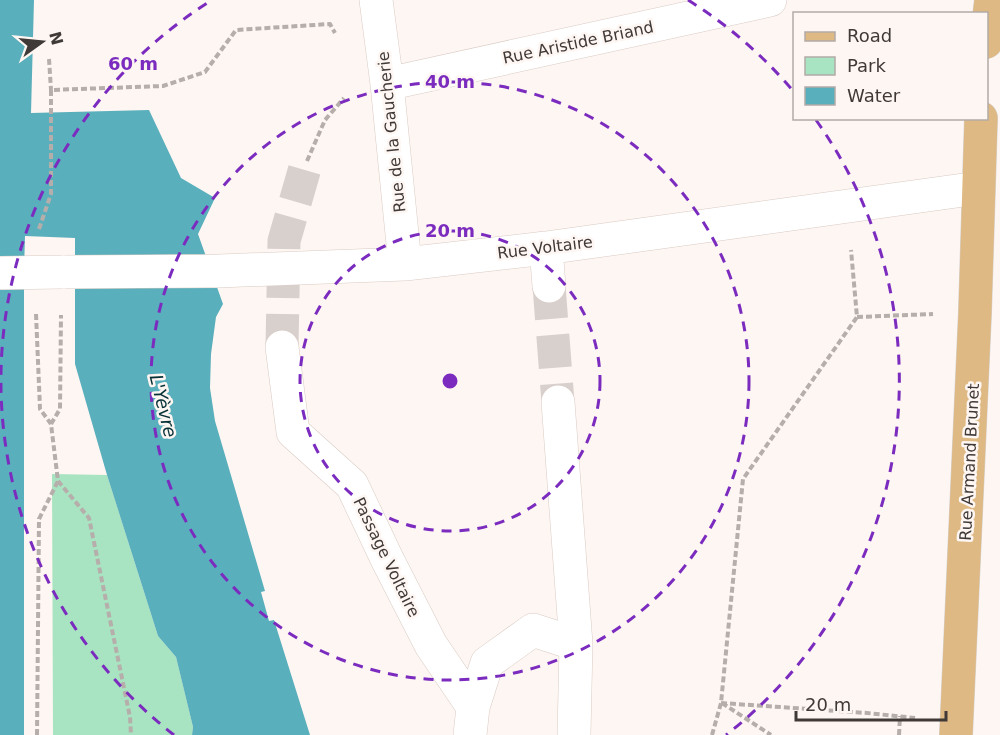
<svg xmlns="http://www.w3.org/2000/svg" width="1000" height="735" font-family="'DejaVu Sans',sans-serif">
	<rect width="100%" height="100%" fill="#fef6f2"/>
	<!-- green -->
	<path fill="#a8e4c1" d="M52 474 107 475 158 636 176 657 193 727 192 735H53Z"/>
	<!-- water -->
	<path fill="#5aafbc" d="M0 0H34L31 113 149 110 181 178 215 198 198 234 223 304 216 317 211 354 210 388 215 421 265 591 261 592 269 621 274 620 310 735H192L193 727 176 657 158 636 107 475 75 364V238L25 236 24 271V735H0Z"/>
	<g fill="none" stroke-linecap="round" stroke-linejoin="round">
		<!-- minor-tunnel -->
		<path stroke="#d8d0cd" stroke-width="33" stroke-dasharray="33 16" stroke-linecap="butt" d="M549 286 558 402
			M282 347 284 241 307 161"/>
		<defs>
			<path id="minor" d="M376 0 387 84 405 264
				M387 84 770 0
				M546 248 549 286
				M62 272 219 271 405 264 546 248 978 188
				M282 347 293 432 352 485 387 559 431 645 473 707
				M558 402 576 644 574 735
				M470 735 473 707 487 663 533 630 576 644"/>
			<path id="major" d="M986 42 991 0
				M956 735 975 312 981 118"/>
		</defs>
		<!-- minor casing -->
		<use href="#minor" stroke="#d9cbc4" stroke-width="34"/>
		<!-- major casing -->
		<use href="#major" stroke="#d5d3d3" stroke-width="34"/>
		<!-- path -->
		<path stroke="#b6aeab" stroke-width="4" stroke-dasharray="6 3" stroke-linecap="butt" d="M49 59 51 90
			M307 161 325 120 344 98
			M39 229 51 194V90L163 86 205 72 236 30 330 24 335 33
			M36 314 40 409 51 424 58 481 89 518 130 717 131 735
			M857 317 933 314
			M51 424 60 409 61 315
			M721 703 867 713 915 718
			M722 703 771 735
			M37 735 39 519 58 481
			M712 735 721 703 743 479 857 317 851 250
			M899 735 900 716"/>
		<!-- minor -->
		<use href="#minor" stroke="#fff" stroke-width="33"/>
		<!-- major -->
		<use href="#major" stroke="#dfb983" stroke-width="33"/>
		<defs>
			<path id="minor-bridge" d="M0 273 62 272"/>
		</defs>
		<!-- minor-bridge casing -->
		<use href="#minor-bridge" stroke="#d9cbc4" stroke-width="34" stroke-linecap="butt"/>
		<!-- minor-bridge -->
		<use href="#minor-bridge" stroke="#fff" stroke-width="33"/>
	</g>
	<!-- distance rings -->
	<g fill="none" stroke="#7b2cbf" stroke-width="3" stroke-dasharray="10 8">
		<circle cx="450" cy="381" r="150"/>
		<circle cx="450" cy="381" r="299"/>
		<path d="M174 735A449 449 0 0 1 212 0M688 0A449 449 0 0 1 794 92M816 120A449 449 0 0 1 726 735"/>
	</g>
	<g text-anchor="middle" stroke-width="5" stroke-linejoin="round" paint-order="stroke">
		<!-- street labels -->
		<g font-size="16" fill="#3f3937" stroke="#fef6f2">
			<text transform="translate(578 42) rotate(-12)" y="6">Rue Aristide Briand</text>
			<text transform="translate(391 132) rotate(-96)" y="6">Rue de la Gaucherie</text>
			<text transform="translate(545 247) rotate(-7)" y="6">Rue Voltaire</text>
			<text transform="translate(969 462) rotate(-87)" y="6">Rue Armand Brunet</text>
			<text transform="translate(387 557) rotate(64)" y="6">Passage Voltaire</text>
		</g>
		<!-- water labels -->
		<g font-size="18" font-style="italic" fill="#063137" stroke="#fef6f2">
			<text transform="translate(163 406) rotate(76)" y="6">L'Yèvre</text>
		</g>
	</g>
	<circle cx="450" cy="381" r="9" fill="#7b2cbf" stroke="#fef6f2" stroke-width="3"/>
	<g font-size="18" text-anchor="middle" font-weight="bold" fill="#7b2cbf" stroke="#fef6f2" stroke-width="5" stroke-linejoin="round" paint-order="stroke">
		<text x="133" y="70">60 m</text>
		<text x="450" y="88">40 m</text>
		<text x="450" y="237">20 m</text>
	</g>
	<!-- legend -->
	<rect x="793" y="12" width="195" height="108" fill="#fef6f2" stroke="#b2aaa7" stroke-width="1.5"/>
	<rect x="805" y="32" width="30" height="9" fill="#dfb983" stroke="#b2aaa7" stroke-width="1.5"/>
	<text x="847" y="42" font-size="18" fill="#3f3937">Road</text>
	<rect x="805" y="57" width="30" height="18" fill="#a8e4c1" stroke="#b2aaa7" stroke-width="1.5"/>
	<text x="847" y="72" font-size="18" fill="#3f3937">Park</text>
	<rect x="805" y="87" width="30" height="18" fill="#5aafbc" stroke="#b2aaa7" stroke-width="1.5"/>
	<text x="847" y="102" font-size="18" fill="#3f3937">Water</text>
	<!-- north arrow -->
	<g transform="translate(42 42) rotate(75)" stroke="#fef6f2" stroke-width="4.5" paint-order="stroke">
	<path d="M0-4.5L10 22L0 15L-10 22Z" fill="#3f3937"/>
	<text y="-9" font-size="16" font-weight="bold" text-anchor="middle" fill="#3f3937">N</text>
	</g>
	<!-- scale -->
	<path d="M796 711v9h150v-9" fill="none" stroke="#3f3937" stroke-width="3"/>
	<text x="805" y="711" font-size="18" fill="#3f3937" stroke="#fef6f2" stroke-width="4.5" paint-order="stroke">20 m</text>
</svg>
